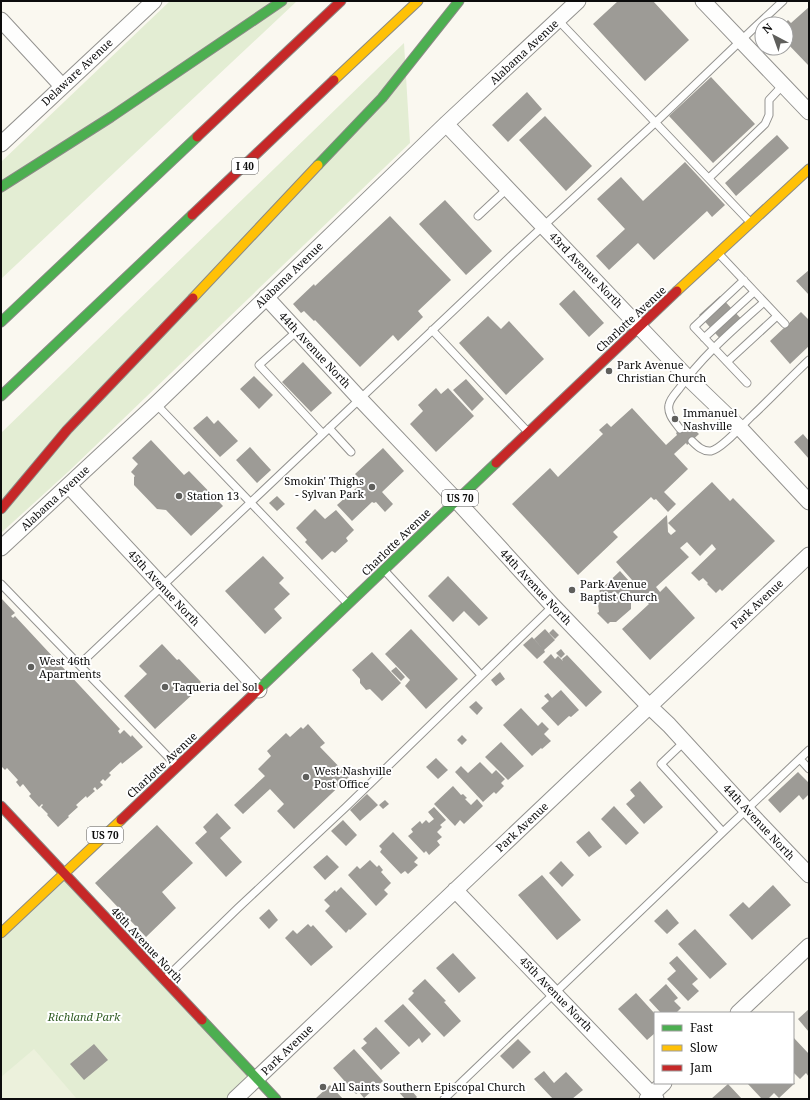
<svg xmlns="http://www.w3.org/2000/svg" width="810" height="1100" font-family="'Noto Serif',serif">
	<rect width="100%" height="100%" fill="#faf8f0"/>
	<!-- green -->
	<path fill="#e3edd3" d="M170 1H297L1 279V162Z
		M404 43 410 143 68 472 1 533V433Z
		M64 873 256 1079 235 1099H1V933Z"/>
	<!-- pitch -->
	<path fill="#ecf1dc" d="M34 1049 77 1099H1V1077Z"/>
	<!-- building -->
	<path fill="#9d9b96" d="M618 1H653L689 40 645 81 593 24Z
		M809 7V66L786 42V24H784L788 20 791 23Z
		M711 77 755 124 713 163 669 116Z
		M527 92 542 109 508 142 492 125Z
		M545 116 592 166 566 191 519 140Z
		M777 135 789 148 736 196 725 183Z
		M685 162 725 205 712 217 707 211 654 260 638 243 609 270 596 256 625 229 597 199 621 177 643 201Z
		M445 200 492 251 466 275 419 224Z
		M390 216 451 280 418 311 423 317 398 341 393 335 360 367 315 320 314 321 304 311 301 313 293 304 314 284 315 286Z
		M809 270V295L796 281Z
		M574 290 604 323 589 337 559 304Z
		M720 296 745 323 724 343 699 315Z
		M801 312 809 320V346L790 364 770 341Z
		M488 316 501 329 509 321 544 359 506 395 459 343Z
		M303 362 332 393 311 412 282 382Z
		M254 376 273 395 259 409 240 389Z
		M466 379 484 399 472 411 453 390Z
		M436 388 441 394 448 388 474 416 436 452 410 424 423 411 418 405Z
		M632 408 666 445 677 435 676 433 687 422 699 434 687 445 686 443 674 454 688 469 664 492 676 504 668 512 656 499 654 500 651 497 613 532 618 537 578 575 512 504 550 468 558 477 603 434 599 430 607 423 611 427Z
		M207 416 214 424 218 420 238 441 220 457 193 428Z
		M803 434 809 441V459L794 442Z
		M151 440 184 475 189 471 223 506 191 536 166 510 157 509 134 485V477L135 476 131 472 138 464 132 458Z
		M250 447 271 470 257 483 236 460Z
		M383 448 404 471 382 492 393 504 385 512 376 502 374 503 372 502 352 521 337 505 363 482 355 474Z
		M712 482 730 501 733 498 775 541 722 591 720 589 716 593 707 584 708 583 703 578 699 581 691 573 716 549 712 544 700 556 687 542 680 548 689 557 656 587 660 592 666 586 695 618 650 660 622 629 649 604 639 594 631 602V609L616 622H610L608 624 597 613 599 612 598 603 600 592 599 591 620 571 630 582 632 580 616 562 667 515 668 532 671 535 676 531 668 523Z
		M277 496 285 504 277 511 269 503Z
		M315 509 325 519 336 510 354 530 346 538 348 541 335 553 332 551 322 560 305 542 307 540 296 528Z
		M263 556 284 578 279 583 290 594 274 609 282 618 265 634 225 591Z
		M448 576 488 618 479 626 464 611 453 622 428 596Z
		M1 598 15 613 11 616 13 618 15 616 107 715 120 729 118 731 120 734 124 730 131 737 132 735 143 747 122 764 121 762 109 773 111 775 105 781 103 779 100 782 103 785 97 790 95 787 93 789 95 791 87 798 86 796 76 805 78 807 68 816 69 817 58 827 47 815 48 814 41 807 43 805 42 804 39 807 29 796 31 794 23 784 20 787 16 782 18 780 7 768 5 770 1 766 2 763 1 761Z
		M411 629 458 679 426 709 405 686 410 680 385 654Z
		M545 629 555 640 544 650 545 652 537 659 523 645 532 637 542 648 534 639Z
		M553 629 559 635 555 639 549 633Z
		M162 644 177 660 179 659 201 682 192 691 194 693 155 729 124 696 147 674 139 666Z
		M561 649 565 654 561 658 556 653Z
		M372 652 401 683 382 701 370 689 366 690 360 683V679L352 670Z
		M551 654 555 659 558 656 563 661 562 659 567 655 602 692 586 707 543 662Z
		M396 667 405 677 401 681 391 671Z
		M500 672 505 679 496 686 491 680Z
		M561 690 579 710 571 717 569 716 558 726 541 708 549 701 544 696 548 693 552 698Z
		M476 701 483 708 477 715 469 707Z
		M521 708 538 726 542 722 549 729 544 734 551 741 542 749 541 748 532 756 503 725Z
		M308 724 325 743 320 747 349 777 294 829 277 811 284 804 270 789 243 814 234 805 265 776 258 769 271 756 267 751 286 733 290 737 301 727 303 729Z
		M462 735 467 740 462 745 457 740Z
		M501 742 524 766 508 780 485 757Z
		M436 758 448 770 438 779 426 767Z
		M480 762 492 774 496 770 505 779 501 783 504 786 496 794 494 792 483 802 455 772 461 766 468 773Z
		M798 772 809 783V794L803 800 799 795 780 813 768 800Z
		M640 781 663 807 644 824 626 804 635 796 630 790Z
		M453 786 461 795 463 794 467 798 465 799 471 805 477 799 483 806 464 824 460 820 455 826 434 804Z
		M367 794 378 805 360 821 350 810Z
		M385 800 389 804 383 809 379 805Z
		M614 806 639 833 626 845 601 819Z
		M434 807 446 820 440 825 442 827 437 832 442 837 437 841 440 845 429 855 426 851 424 853 408 836 413 832 411 829 420 821 422 824 426 820 429 823 434 819 428 812Z
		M217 813 231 828 220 838 242 862 226 877 195 843 207 832 203 827Z
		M343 820 357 835 346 846 331 831Z
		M157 825 193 863 162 892 176 908 146 937 95 883Z
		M589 831 602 847 589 857 576 842Z
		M393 832 418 858 414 862 418 865 408 874 405 871 401 874 380 852 382 849 379 846Z
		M327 855 339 867 325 880 313 867Z
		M370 860 377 867 379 865 383 870 381 872 391 883 384 890 388 894 376 906 348 875 357 866 360 869Z
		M561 861 574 875 562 887 549 873Z
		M542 875 581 920 557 940 518 895Z
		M773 885 791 905 752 940 729 915 743 902 749 908Z
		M341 887 367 914 350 930 349 929 346 933 325 911 330 906 324 900 335 890 336 892Z
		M269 909 278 920 269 929 259 918Z
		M667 909 679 923 667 934 654 921Z
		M308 924 311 927 313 925 333 947 311 966 285 938 293 930 297 934Z
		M695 929 727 964 710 979 678 944Z
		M453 953 476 978 459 993 436 968Z
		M677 956 698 979 692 984 699 991 688 1001 667 979 676 971 669 963Z
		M425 979 446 1001 444 1002 461 1021 444 1037 408 999 414 993 412 991Z
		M666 984 678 998 674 1001 681 1008 676 1013H661L649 1000Z
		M636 993 655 1014V1033L647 1040 618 1009Z
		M403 1004 431 1034 422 1043 419 1038 409 1047 384 1021Z
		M809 1009V1032L798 1019Z
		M376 1027 400 1053 381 1070 361 1048 367 1043 363 1039Z
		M793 1037 809 1054V1077L806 1073 800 1079 793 1072Z
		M518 1039 531 1052 513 1069 500 1056Z
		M94 1044 108 1060 84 1080 70 1064Z
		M354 1049 383 1081 364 1098 359 1092 356 1094 333 1068Z
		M544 1071 554 1083 566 1072 583 1090 572 1099H553L534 1079Z
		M405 1083 417 1097 415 1099H405L397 1090Z
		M747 1083H795L779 1098 774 1093 768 1099H762Z
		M728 1084 742 1099H711Z
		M330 1085 343 1099H315Z"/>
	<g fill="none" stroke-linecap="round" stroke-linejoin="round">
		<defs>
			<path id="lane" d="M558 20 750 222
				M709 178 765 124 769 115V100L783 85
				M478 216 508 188
				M720 255 785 324
				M744 280 694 327 747 383
				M432 330 527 431
				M297 331 259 365 323 434
				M704 338 754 292
				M727 362 777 316
				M156 404 347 603
				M329 428 351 452
				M680 429C675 422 667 414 669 405 670 399 675 394 679 389 702 356 734 329 764 302
				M692 441C697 446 703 452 711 451 722 449 744 423 753 415 772 397 790 378 809 360
				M385 571 481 675
				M1 584 176 765
				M80 664 513 254 656 122 754 28 783 1
				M685 741 661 764 723 832
				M800 759 809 769
				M165 979 238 908 346 807 553 606
				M444 1099 723 832 809 750"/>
			<path id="street" d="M703 1 809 112
				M1 20 62 86
				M446 124 687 377 740 428 809 502
				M1 144 154 1
				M266 297 360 399 457 501 553 606 649 706 669 725 746 809 809 875
				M69 486 259 690
				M1 548 156 404 446 124 578 1
				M455 890 656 1099
				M738 1013 809 946
				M235 1099 809 555
				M647 1099 664 1083"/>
			<path id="fast" d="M318 165 382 98 459 1
				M1 187 111 117 282 1
				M1 322 197 137
				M1 396 192 215
				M259 689 496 463
				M202 1020 276 1099"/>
			<path id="slow" d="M334 80 418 1
				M677 291 809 169
				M193 298 318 165
				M1 933 121 820"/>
			<path id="jam" d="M197 137 341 1
				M192 215 334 80
				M496 463 677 291
				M1 509 67 430 193 298
				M1 806 64 873
				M121 820 259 689
				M64 873 202 1020"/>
		</defs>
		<!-- lane casing -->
		<use href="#lane" stroke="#93928f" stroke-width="9"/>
		<!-- street casing -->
		<use href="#street" stroke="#93928f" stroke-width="17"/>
		<!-- fast casing -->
		<use href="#fast" stroke="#8a8985" stroke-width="11"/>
		<!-- slow casing -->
		<use href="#slow" stroke="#8a8985" stroke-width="11"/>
		<!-- jam casing -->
		<use href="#jam" stroke="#8a8985" stroke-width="11"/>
		<!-- lane -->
		<use href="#lane" stroke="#fefefd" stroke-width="7"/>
		<!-- street -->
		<use href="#street" stroke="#fefefd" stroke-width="15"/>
		<!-- fast -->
		<use href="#fast" stroke="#4caf50" stroke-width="9"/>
		<!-- slow -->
		<use href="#slow" stroke="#ffc107" stroke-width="9"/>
		<!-- jam -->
		<use href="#jam" stroke="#c62828" stroke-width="9"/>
	</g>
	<!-- markers -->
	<g fill="#5f5f5c" stroke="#fff" stroke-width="1.5">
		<circle cx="609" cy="371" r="4"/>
		<circle cx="675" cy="419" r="4"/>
		<circle cx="372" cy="487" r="4"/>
		<circle cx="179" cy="496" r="4"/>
		<circle cx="572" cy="590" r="4"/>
		<circle cx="31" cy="667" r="4"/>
		<circle cx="165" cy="687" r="4"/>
		<circle cx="306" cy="777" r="4"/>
		<circle cx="323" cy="1087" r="4"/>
	</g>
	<g text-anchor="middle" stroke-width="4" stroke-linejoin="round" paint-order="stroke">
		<!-- shield labels -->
		<g fill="#fff" stroke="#555" stroke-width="1">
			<rect x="232" y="158" width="26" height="16" rx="3"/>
			<rect x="442" y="490" width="36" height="16" rx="3"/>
			<rect x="87" y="827" width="36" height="16" rx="3"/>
		</g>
		<g font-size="10" font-weight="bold" fill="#0c0c0c">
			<text x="245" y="170">I 40</text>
			<text x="460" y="502">US 70</text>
			<text x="105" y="839">US 70</text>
		</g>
		<!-- street labels -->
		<g font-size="11" fill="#0c0c0c" stroke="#fff">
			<text transform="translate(524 52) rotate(-43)" y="4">Alabama Avenue</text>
			<text transform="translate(77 72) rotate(-43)" y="4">Delaware Avenue</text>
			<text transform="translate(586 270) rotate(46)" y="4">43rd Avenue North</text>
			<text transform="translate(289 275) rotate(-44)" y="4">Alabama Avenue</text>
			<text transform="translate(631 319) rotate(-43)" y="4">Charlotte Avenue</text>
			<text transform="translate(315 350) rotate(47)" y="4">44th Avenue North</text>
			<text transform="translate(55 498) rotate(-43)" y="4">Alabama Avenue</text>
			<text transform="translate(396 542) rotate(-44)" y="4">Charlotte Avenue</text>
			<text transform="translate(536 587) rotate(47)" y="4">44th Avenue North</text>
			<text transform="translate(164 588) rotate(47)" y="4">45th Avenue North</text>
			<text transform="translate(757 604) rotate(-43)" y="4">Park Avenue</text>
			<text transform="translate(162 765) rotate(-43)" y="4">Charlotte Avenue</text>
			<text transform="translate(759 822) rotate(47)" y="4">44th Avenue North</text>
			<text transform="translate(522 827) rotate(-43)" y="4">Park Avenue</text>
			<text transform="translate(147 945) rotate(47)" y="4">46th Avenue North</text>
			<text transform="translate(556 994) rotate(46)" y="4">45th Avenue North</text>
			<text transform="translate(287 1050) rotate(-44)" y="4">Park Avenue</text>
		</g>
		<!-- poi labels -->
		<g font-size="11" fill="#0c0c0c" stroke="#fff" text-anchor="start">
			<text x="617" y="369">Park Avenue<tspan x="617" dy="13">Christian Church</tspan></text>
			<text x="683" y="417">Immanuel<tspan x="683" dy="13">Nashville</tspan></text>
			<text x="364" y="485" text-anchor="end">Smokin' Thighs<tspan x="364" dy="13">- Sylvan Park</tspan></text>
			<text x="187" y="500">Station 13</text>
			<text x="580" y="588">Park Avenue<tspan x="580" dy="13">Baptist Church</tspan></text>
			<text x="39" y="665">West 46th<tspan x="39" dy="13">Apartments</tspan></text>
			<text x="173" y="691">Taqueria del Sol</text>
			<text x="314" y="775">West Nashville<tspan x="314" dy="13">Post Office</tspan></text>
			<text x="331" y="1091">All Saints Southern Episcopal Church</text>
		</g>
		<!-- park labels -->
		<g font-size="11" font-style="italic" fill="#305c24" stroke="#fff">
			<text x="84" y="1021">Richland Park</text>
		</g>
	</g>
	<!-- border -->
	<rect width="810" height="1100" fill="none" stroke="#0c0c0c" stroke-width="4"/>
	<!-- legend -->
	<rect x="654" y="1012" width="140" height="72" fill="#ffffff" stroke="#9e9e9e"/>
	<rect x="662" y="1025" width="20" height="6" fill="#4caf50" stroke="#9e9e9e"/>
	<text x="690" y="1032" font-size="12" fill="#0c0c0c">Fast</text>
	<rect x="662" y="1045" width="20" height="6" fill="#ffc107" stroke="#9e9e9e"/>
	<text x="690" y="1052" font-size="12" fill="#0c0c0c">Slow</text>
	<rect x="662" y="1065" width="20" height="6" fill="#c62828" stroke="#9e9e9e"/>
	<text x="690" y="1072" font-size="12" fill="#0c0c0c">Jam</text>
	<!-- north arrow -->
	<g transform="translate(774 36) rotate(319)"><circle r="19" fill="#ffffff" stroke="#9e9e9e"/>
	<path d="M0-3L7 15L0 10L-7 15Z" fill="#5f5f5c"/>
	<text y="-6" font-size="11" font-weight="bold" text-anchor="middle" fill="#0c0c0c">N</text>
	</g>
</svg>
